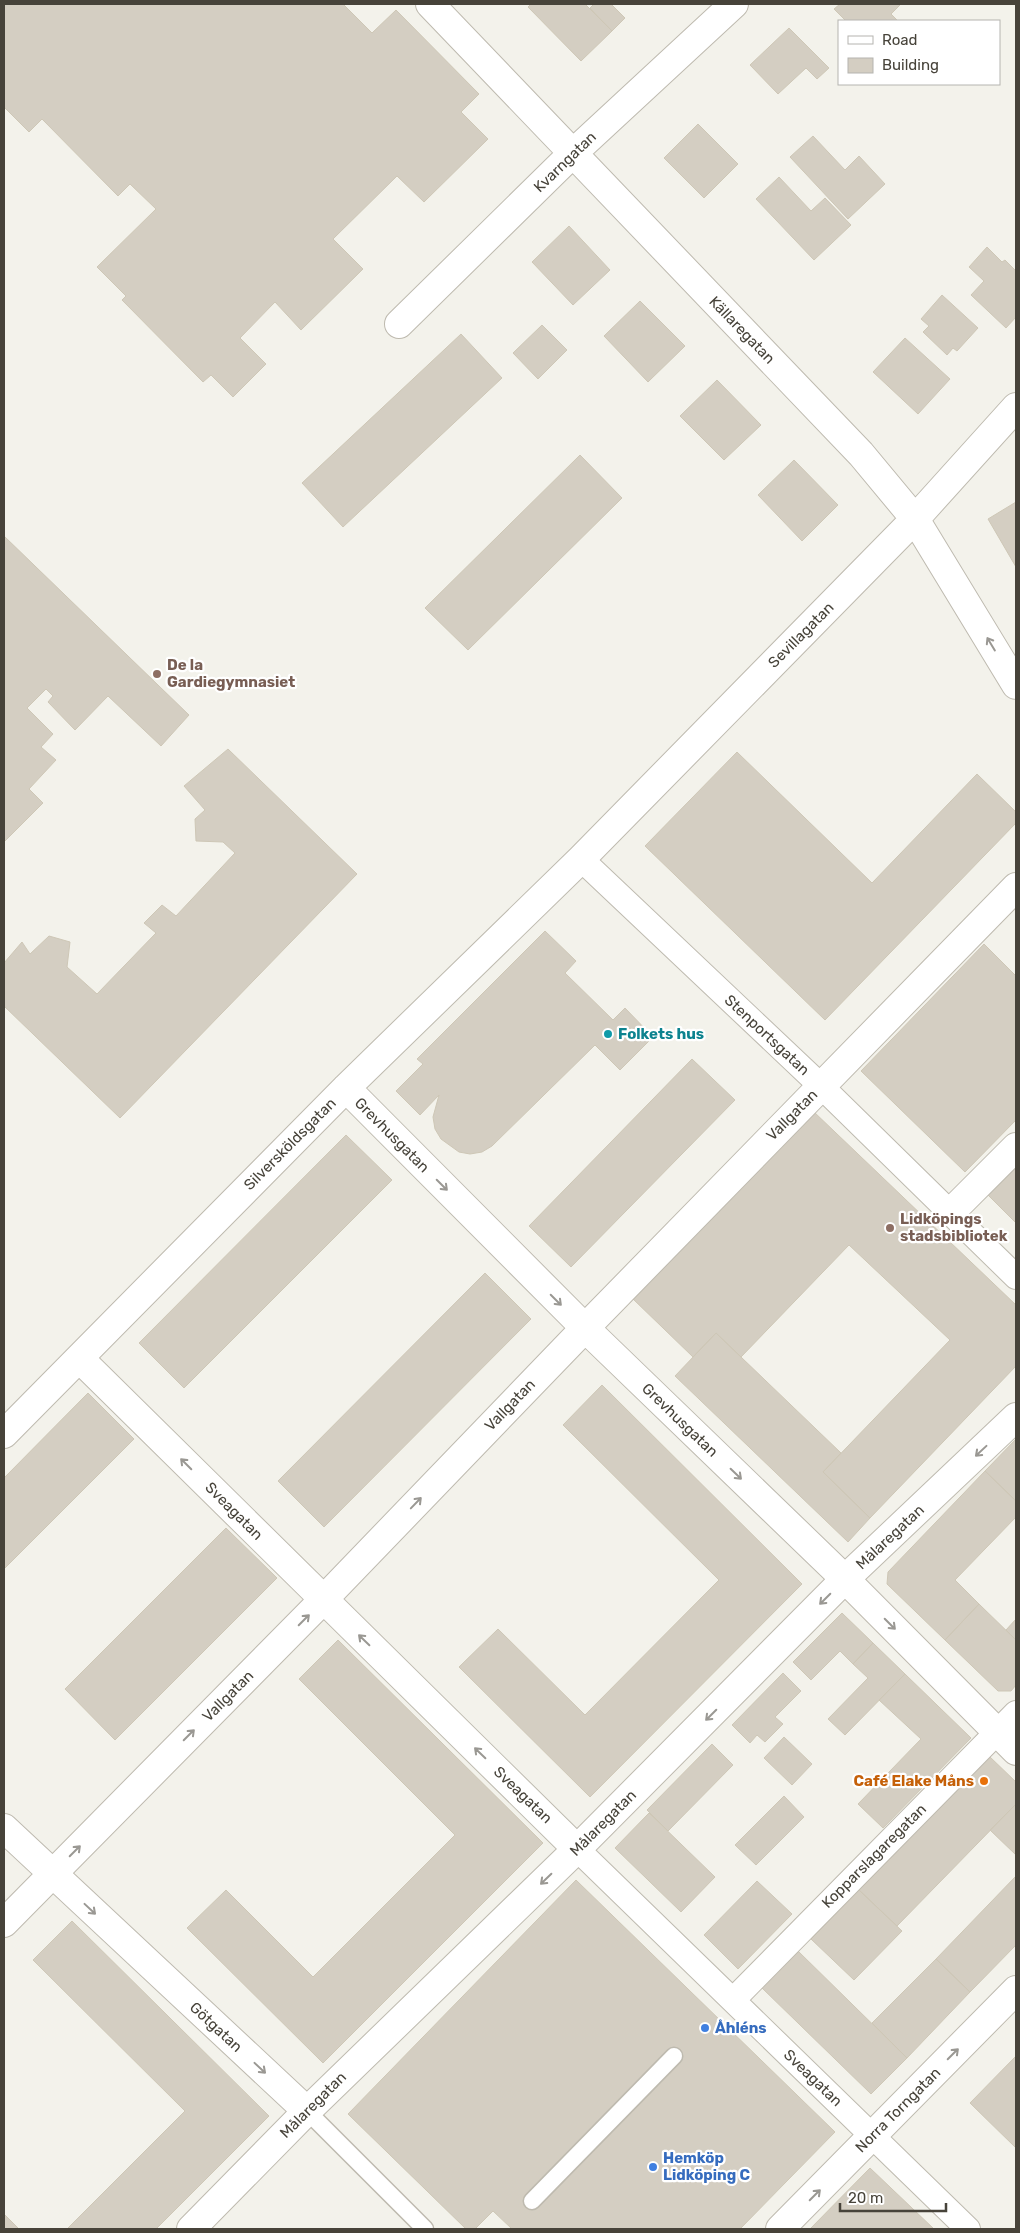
<svg xmlns="http://www.w3.org/2000/svg" width="1020" height="2233" font-family="Rubik,sans-serif">
	<rect width="100%" height="100%" fill="#f3f2eb"/>
	<!-- building -->
	<path fill="#d4cec2" stroke="#cec7b6" d="M4 4H343L372 33 396 10 479 94 461 112 488 139 424 202 397 176 333 239 363 269 301 330 275 302 240 338 266 364 233 397 211 375 203 382 122 300 126 296 97 267 156 209 130 184 118 196 42 119 29 132 4 107Z
		M531 4H585L612 31 581 61 528 7Z
		M594 4H611L625 18 612 31 590 8Z
		M840 4H901L891 14 898 21H846L834 9Z
		M789 28 829 68 817 79 806 68 778 94 750 65Z
		M698 124 738 164 704 198 664 158Z
		M813 136 845 170 859 156 885 184 848 219 790 157Z
		M779 177 811 211 825 198 851 225 814 260 756 199Z
		M569 226 610 270 573 305 532 262Z
		M987 247 1002 262 1005 260 1016 271V317L1006 328 971 295 984 281 969 267Z
		M942 295 978 328 957 351 953 348 947 355 923 332 929 326 921 319Z
		M640 301 685 346 648 382 604 336Z
		M542 325 567 350 538 379 513 353Z
		M461 334 502 378 343 527 302 483Z
		M905 338 950 379 918 414 873 372Z
		M717 380 761 425 724 460 680 416Z
		M580 455 622 498 468 650 425 608Z
		M794 460 838 505 802 541 758 495Z
		M1016 502V567L988 519Z
		M4 536 189 715 161 746 108 696 75 730 48 702 53 696 46 689 27 708 53 734 41 747 56 760 29 789 43 803 4 842Z
		M228 749 357 874 120 1118 4 1006V963L22 942 30 954 49 936 70 942 67 967 97 994 156 933 144 923 162 905 176 916 235 853 223 842 196 841 195 819 205 810 184 786Z
		M737 752 872 883 977 774 1016 812V823L825 1020 645 846Z
		M545 931 576 961 565 973 613 1020 625 1008 653 1037 620 1070 595 1045 492 1146 482 1152 470 1154 459 1152 441 1139 435 1129 433 1117 439 1095 420 1115 396 1091 423 1064 417 1059Z
		M984 944 1016 976V1120L965 1172 861 1071Z
		M692 1059 735 1100 571 1267 529 1226Z
		M813 1111 1016 1305V1366L870 1518 823 1472 950 1340 849 1245 741 1357 716 1333 693 1357 633 1299Z
		M346 1135 392 1180 184 1388 139 1343Z
		M1016 1165V1223L987 1194Z
		M485 1273 531 1319 324 1527 278 1481Z
		M716 1333 841 1453 823 1472 870 1518 848 1542 675 1376Z
		M602 1385 802 1584 590 1797 459 1667 498 1629 585 1715 719 1580 563 1425Z
		M88 1393 134 1439 4 1569V1478Z
		M1016 1439V1501L985 1471Z
		M985 1471 1016 1501V1517L955 1580 979 1604 945 1640 887 1584 888 1572Z
		M226 1528 277 1578 115 1740 65 1689Z
		M979 1604 1016 1640V1685L1011 1691H998L945 1640Z
		M842 1613 873 1643 853 1664 840 1651 811 1680 793 1662Z
		M1016 1619V1640L1006 1630Z
		M338 1640 543 1843 323 2063 187 1928 226 1890 313 1977 455 1835 299 1679Z
		M873 1643 905 1674 845 1735 828 1719 868 1678 853 1664Z
		M783 1673 801 1691 775 1717 783 1724 765 1742 757 1735 750 1743 732 1725Z
		M905 1674 971 1738 883 1828 858 1804 921 1739 879 1700Z
		M784 1737 812 1764 792 1785 764 1758Z
		M712 1744 733 1765 668 1831 647 1810Z
		M989 1756 1016 1782V1804L897 1926 859 1890Z
		M784 1796 804 1817 756 1865 735 1845Z
		M1016 1804V1855L990 1830Z
		M649 1813 715 1877 681 1912 615 1848Z
		M1016 1876V1945L970 1992 936 1959Z
		M576 1880 835 2132 740 2229H512L493 2211 475 2229H466L348 2114Z
		M757 1881 792 1914 738 1969 704 1935Z
		M859 1890 902 1931 854 1980 811 1939Z
		M72 1921 269 2116 156 2229H67L185 2111 33 1960Z
		M798 1951 907 2058 871 2094 762 1988Z
		M936 1959 970 1992 907 2058 872 2023Z
		M1016 2056V2148L970 2103Z
		M870 2168 934 2229H810Z
		M4 2214 19 2229H4Z"/>
	<g fill="none" stroke-linecap="round" stroke-linejoin="round">
		<defs>
			<path id="service" d="M307 2111 425 2229
				M532 2201 674 2056"/>
			<path id="pedestrian" d="M581 859 821 1086 1016 1277
				M577 1849 968 2229
				M733 2000 1016 1713"/>
			<path id="minor" d="M430 4 861 454 915 519 1016 685
				M399 324 572 154 734 4
				M346 1088 585 1328 845 1579 1016 1751
				M951 1212 1016 1147
				M80 1359 577 1849
				M4 1434 346 1088 581 859 915 519 1016 407
				M4 1828 307 2111
				M4 1923 323 1600 585 1328 1016 887
				M191 2229 307 2111 577 1849 845 1579 1016 1417
				M780 2229 1016 1990"/>
		</defs>
		<!-- service casing -->
		<use href="#service" stroke="#bebaaf" stroke-width="19"/>
		<!-- pedestrian casing -->
		<use href="#pedestrian" stroke="#bebaaf" stroke-width="26"/>
		<!-- minor casing -->
		<use href="#minor" stroke="#bebaaf" stroke-width="30"/>
		<!-- service -->
		<use href="#service" stroke="#fff" stroke-width="16"/>
		<!-- pedestrian -->
		<use href="#pedestrian" stroke="#fff" stroke-width="24"/>
		<!-- minor -->
		<use href="#minor" stroke="#fff" stroke-width="28"/>
	</g>
	<!-- one-way arrows -->
	<defs><path id="oneway-shaft" d="M-6 0H5M1.5-3L5.5 0L1.5 3" fill="none" stroke-width="1.6" stroke-linecap="round" stroke-linejoin="round" transform="scale(1.25)"/></defs>
	<g stroke="#9a9893">
		<use href="#oneway-shaft" transform="translate(991 644) rotate(-121)"/>
		<use href="#oneway-shaft" transform="translate(442 1185) rotate(45)"/>
		<use href="#oneway-shaft" transform="translate(556 1300) rotate(45)"/>
		<use href="#oneway-shaft" transform="translate(981 1451) rotate(137)"/>
		<use href="#oneway-shaft" transform="translate(186 1464) rotate(-135)"/>
		<use href="#oneway-shaft" transform="translate(736 1474) rotate(44)"/>
		<use href="#oneway-shaft" transform="translate(416 1503) rotate(-46)"/>
		<use href="#oneway-shaft" transform="translate(825 1599) rotate(135)"/>
		<use href="#oneway-shaft" transform="translate(304 1620) rotate(-45)"/>
		<use href="#oneway-shaft" transform="translate(890 1624) rotate(45)"/>
		<use href="#oneway-shaft" transform="translate(364 1640) rotate(-136)"/>
		<use href="#oneway-shaft" transform="translate(711 1715) rotate(135)"/>
		<use href="#oneway-shaft" transform="translate(189 1735) rotate(-45)"/>
		<use href="#oneway-shaft" transform="translate(480 1753) rotate(-136)"/>
		<use href="#oneway-shaft" transform="translate(75 1851) rotate(-45)"/>
		<use href="#oneway-shaft" transform="translate(546 1879) rotate(136)"/>
		<use href="#oneway-shaft" transform="translate(90 1909) rotate(43)"/>
		<use href="#oneway-shaft" transform="translate(953 2054) rotate(-45)"/>
		<use href="#oneway-shaft" transform="translate(260 2068) rotate(43)"/>
		<use href="#oneway-shaft" transform="translate(815 2195) rotate(-45)"/>
	</g>
	<!-- markers -->
	<g fill="#8d6e63" stroke="#fff" stroke-width="2">
		<circle cx="157" cy="674" r="5"/>
		<circle cx="890" cy="1228" r="5"/>
	</g>
	<circle fill="#0f9aa8" stroke="#fff" stroke-width="2" cx="608" cy="1034" r="5"/>
	<circle fill="#e8710a" stroke="#fff" stroke-width="2" cx="984" cy="1781" r="5"/>
	<g fill="#3f7fe0" stroke="#fff" stroke-width="2">
		<circle cx="705" cy="2028" r="5"/>
		<circle cx="653" cy="2167" r="5"/>
	</g>
	<g text-anchor="middle" stroke-width="4.5" stroke-linejoin="round" paint-order="stroke">
		<!-- street labels -->
		<g font-size="15" fill="#47433a" stroke="#fff">
			<text transform="translate(565 162) rotate(-44)" y="5">Kvarngatan</text>
			<text transform="translate(742 330) rotate(46)" y="5">Källaregatan</text>
			<text transform="translate(801 635) rotate(-45)" y="5">Sevillagatan</text>
			<text transform="translate(767 1035) rotate(43)" y="5">Stenportsgatan</text>
			<text transform="translate(792 1115) rotate(-45)" y="5">Vallgatan</text>
			<text transform="translate(392 1135) rotate(45)" y="5">Grevhusgatan</text>
			<text transform="translate(290 1144) rotate(-45)" y="5">Silversköldsgatan</text>
			<text transform="translate(510 1405) rotate(-46)" y="5">Vallgatan</text>
			<text transform="translate(680 1420) rotate(44)" y="5">Grevhusgatan</text>
			<text transform="translate(234 1511) rotate(45)" y="5">Sveagatan</text>
			<text transform="translate(890 1537) rotate(-43)" y="5">Målaregatan</text>
			<text transform="translate(228 1696) rotate(-45)" y="5">Vallgatan</text>
			<text transform="translate(523 1795) rotate(44)" y="5">Sveagatan</text>
			<text transform="translate(603 1823) rotate(-45)" y="5">Målaregatan</text>
			<text transform="translate(874 1856) rotate(-45)" y="5">Kopparslagaregatan</text>
			<text transform="translate(216 2027) rotate(43)" y="5">Götgatan</text>
			<text transform="translate(813 2078) rotate(44)" y="5">Sveagatan</text>
			<text transform="translate(313 2105) rotate(-45)" y="5">Målaregatan</text>
			<text transform="translate(898 2110) rotate(-45)" y="5">Norra Torngatan</text>
		</g>
		<!-- education labels -->
		<g font-size="15" font-weight="bold" fill="#785e54" stroke="#fff" text-anchor="start">
			<text x="167" y="670">De la<tspan x="167" dy="17">Gardiegymnasiet</tspan></text>
			<text x="900" y="1224">Lidköpings<tspan x="900" dy="17">stadsbibliotek</tspan></text>
		</g>
		<!-- culture labels -->
		<g font-size="15" font-weight="bold" fill="#0d838f" stroke="#fff" text-anchor="start">
			<text x="618" y="1039">Folkets hus</text>
		</g>
		<!-- food labels -->
		<g font-size="15" font-weight="bold" fill="#c56008" stroke="#fff" text-anchor="end">
			<text x="974" y="1786">Café Elake Måns</text>
		</g>
		<!-- shop labels -->
		<g font-size="15" font-weight="bold" fill="#366cbe" stroke="#fff" text-anchor="start">
			<text x="715" y="2033">Åhléns</text>
			<text x="663" y="2163">Hemköp<tspan x="663" dy="17">Lidköping C</tspan></text>
		</g>
	</g>
	<!-- border -->
	<rect width="1020" height="2233" fill="none" stroke="#47433a" stroke-width="10"/>
	<!-- legend -->
	<rect x="838" y="20" width="162" height="65" fill="#ffffff" stroke="#b5b4b0"/>
	<rect x="848" y="36" width="25" height="8" fill="#ffffff" stroke="#b5b4b0"/>
	<text x="882" y="45" font-size="15" fill="#47433a">Road</text>
	<rect x="848" y="58" width="25" height="15" fill="#d4cec2" stroke="#b5b4b0"/>
	<text x="882" y="70" font-size="15" fill="#47433a">Building</text>
	<!-- scale -->
	<path d="M840 2203v8h106v-8" fill="none" stroke="#47433a" stroke-width="2.5"/>
	<text x="848" y="2203" font-size="15" fill="#47433a" stroke="#ffffff" stroke-width="4" paint-order="stroke">20 m</text>
</svg>
